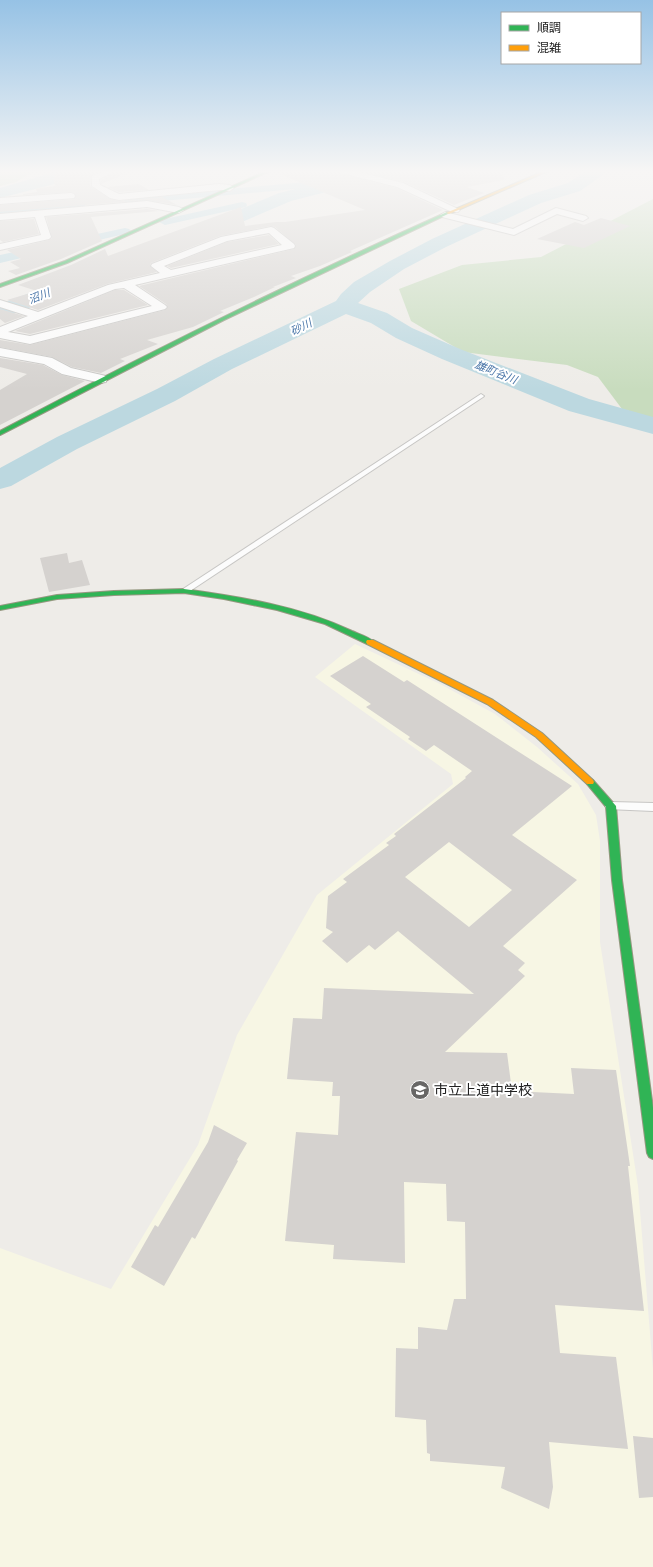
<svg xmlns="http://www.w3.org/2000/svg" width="653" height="1567" font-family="'Source Sans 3','Noto Sans JP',sans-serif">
	<rect width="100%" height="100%" fill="#eeece8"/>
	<!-- education -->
	<path fill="#f7f6e4" d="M355 644 440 684 495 714 537 747 578 784 596 815 600 841V942L638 1186 653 1370V1567H0V1248L111 1289 198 1145 237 1035 317 895 453 784 451 774 315 677Z"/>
	<!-- forest -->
	<path fill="#c8dcbe" d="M0 171H34L16 182 0 186Z
		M653 199V418L622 409 598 377 567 365 463 352 411 321 399 289 462 265 541 257Z"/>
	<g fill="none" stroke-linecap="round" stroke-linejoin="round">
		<!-- canal -->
		<path fill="#bcd8e0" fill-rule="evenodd" d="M388 171H412L407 174 317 187 129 204 124 201 129 198 317 181Z
			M80 202 85 205 84 207 0 215V209Z
			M242 202 246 203 247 205 246 207 165 225 159 222 165 219Z
			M125 228 129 229 131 231 129 233 0 263V255Z"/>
		<!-- river -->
		<path fill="#bcd8e0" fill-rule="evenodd" d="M58 171H81L79 175 51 185 0 198V188Z
			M586 171H605L603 175 580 191 541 203 446 247 404 269 370 292 358 303 387 313 412 328 460 349 589 399 653 417V434L569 411 442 359 396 338 371 323 346 314 232 369 175 401 77 449 11 486 0 489V468L57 437 157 389 214 359 336 301 341 294 354 282 390 261 432 239 529 195 568 183Z
			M324 182 330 183 333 187 330 191 291 201 193 243 186 245 179 243 176 239 179 235 279 193Z
			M76 276 84 277 87 282 84 287 0 319V304Z"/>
	</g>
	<!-- building -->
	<path fill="#d5d2cf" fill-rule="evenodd" d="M55 171H101L91 175 90 186 110 199 119 201 162 197 177 205 147 200 0 212V205L75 199V193L71 192 23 195V194L37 192 36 189 40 188 55 186 54 182Z
		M117 171H132L101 184V180Z
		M273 171H340L342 174 396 188 443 210 350 251 352 252 320 266 291 276 296 278 273 287H275L254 297 220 311 224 312 193 327 147 340 158 344 120 359 125 361 101 373 72 367 52 357 0 347V340L30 345 165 310 168 307 166 304 139 286 294 249 296 245 275 227 271 226 220 236 151 263 150 266 157 272 107 284 38 310 7 300 37 291 18 285 71 265 105 249 108 256 241 207 245 226 276 222H285L365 210Z
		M360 171H503L504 180 467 187 484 193 454 205 404 182Z
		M139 184 149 190 119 192 107 187Z
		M147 209 159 211 91 217 102 241 61 259 16 275 8 271 20 268 10 262 21 259 7 250 49 240 52 238 46 217Z
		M601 218 630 226 584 248 537 239 575 222 584 225Z
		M34 219 39 234 3 242 0 240V221Z
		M269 235 279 244 171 268 167 266 227 242Z
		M115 290H124L148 305 30 334 15 331Z
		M0 309 24 316 5 323 0 319Z
		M0 358 43 365 62 375 85 381 0 425V390L27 374 0 367Z
		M67 553 69 563 82 560 90 585 49 592 40 558Z
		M363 656 404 682 407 680 572 786 512 835 577 880 503 946 525 963 518 970 525 976 445 1052 507 1053 512 1091 574 1094 571 1068 616 1070 630 1166H628L644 1311 555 1305 560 1353 616 1357 628 1449 549 1442 553 1487 549 1509 501 1488 505 1467 430 1461V1454L427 1453 426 1420 395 1417 396 1348 418 1349V1327L447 1330 454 1299H466L465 1222 447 1221 446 1184 404 1182 405 1263 333 1259 334 1245 285 1241 296 1132 338 1135 340 1096H332L333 1082 287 1079 293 1018 322 1019 324 988 474 994 398 931 375 950 369 945 347 963 322 941 333 932 326 928 328 896 347 882 343 879 389 845 386 843 396 836 394 834 466 778 465 777 472 771 434 745 426 751 408 739 410 737 366 707 371 704 330 676ZM449 842 512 890 469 927 405 877Z
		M214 1125 247 1143 237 1160 238 1161 195 1239 192 1237 164 1286 131 1267 155 1225 158 1227 208 1142Z
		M633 1436 653 1438V1497L639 1498Z"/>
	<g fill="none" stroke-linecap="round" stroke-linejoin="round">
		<defs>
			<path id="lane" d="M481 394 484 396 483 397 187 593H181L180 591Z
				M611 802 653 803V811L607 809 605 806 607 803Z"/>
			<path id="street" d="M105 171H116L99 179 100 185 119 194 219 184 230 185 234 188 230 191 219 190 119 200 110 198 92 186V176Z
				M341 171H354L403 183 460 210 458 212H452L397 187 342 173Z
				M71 193 74 194 75 196 74 198 0 204V198Z
				M147 201 179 207 184 210 179 213 147 207 44 216 51 237 49 239 0 250V244L41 235 35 217 0 220V214Z
				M556 208 586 216 588 218 583 221 557 214 514 235 442 217 440 215 445 212 513 229Z
				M271 227 274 228 294 244 295 246 294 248 135 285 165 305 167 307 165 309 30 344 0 338V327L28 316 0 307V300L38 312 108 285 160 273 151 266 152 264 221 237ZM269 233 282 245 171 270 164 266 227 241ZM124 288 152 306 30 336 8 332 115 289Z
				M0 348 52 358 71 368 106 376 107 379 106 382 101 383 62 374 44 364 0 356Z"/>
			<path id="fast" d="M266 171H270L67 263 0 287V284L65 261Z
				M447 212 450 213 224 320 0 435V431C147 353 295 280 447 212Z
				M184 589C241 597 300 606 352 631 359 634 369 637 374 642L370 644H367L325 624 277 610 224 599 184 593 114 595 57 599 0 610V606L57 595 114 591Z
				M590 779 593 780 616 806 622 880 653 1108V1159L649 1157 647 1153 612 880 606 807 587 784 586 782Z"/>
			<path id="slow" d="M544 171H548L449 214 446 213Z
				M367 640H373L493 700 542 733 593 780 594 782 593 784H587L536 737 487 704 367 644 366 642Z"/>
		</defs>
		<!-- lane casing -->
		<use href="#lane" stroke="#c7c6c4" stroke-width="2"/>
		<!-- street casing -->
		<use href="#street" stroke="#c7c6c4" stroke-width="2"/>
		<!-- fast casing -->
		<use href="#fast" stroke="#959880" stroke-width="2"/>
		<!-- slow casing -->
		<use href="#slow" stroke="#959880" stroke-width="2"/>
		<!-- lane -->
		<use href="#lane" fill="#fcfcfc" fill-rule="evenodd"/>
		<!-- street -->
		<use href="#street" fill="#fcfcfc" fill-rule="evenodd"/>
		<!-- fast -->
		<use href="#fast" fill="#30b455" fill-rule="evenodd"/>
		<!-- slow -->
		<use href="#slow" fill="#ff9f0a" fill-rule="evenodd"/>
	</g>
	<!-- sky -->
	<linearGradient id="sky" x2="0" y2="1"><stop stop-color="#96c2e5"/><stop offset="0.44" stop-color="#f7f6f5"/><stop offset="1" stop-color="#f7f6f5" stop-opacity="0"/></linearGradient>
	<rect width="653" height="390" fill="url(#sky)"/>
	<!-- icons -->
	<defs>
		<symbol id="school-disc" viewBox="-11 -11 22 22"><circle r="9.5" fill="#686766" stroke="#fff"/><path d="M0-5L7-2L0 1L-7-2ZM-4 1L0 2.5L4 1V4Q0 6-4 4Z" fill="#fff"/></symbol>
	</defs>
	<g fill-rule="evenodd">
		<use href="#school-disc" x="409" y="1079" width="22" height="22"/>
	</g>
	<g text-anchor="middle" stroke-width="4" stroke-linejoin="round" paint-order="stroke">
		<!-- far-water labels -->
		<g font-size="11" font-style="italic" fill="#4975a8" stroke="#fff">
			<text transform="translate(39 296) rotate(-22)" y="4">沼川</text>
			<text transform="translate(301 327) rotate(-26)" y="4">砂川</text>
			<text transform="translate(496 372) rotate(22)" y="4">雄町谷川</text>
		</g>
		<!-- near-poi labels -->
		<g font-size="14" fill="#202020" stroke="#fff" text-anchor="start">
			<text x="434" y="1095">市立上道中学校</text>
		</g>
	</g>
	<!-- legend -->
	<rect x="501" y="12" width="140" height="52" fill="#ffffff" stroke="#a6a6a6"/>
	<rect x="509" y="25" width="20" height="6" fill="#30b455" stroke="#a6a6a6"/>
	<text x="537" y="32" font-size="12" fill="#202020">順調</text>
	<rect x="509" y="45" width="20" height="6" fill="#ff9f0a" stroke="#a6a6a6"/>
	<text x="537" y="52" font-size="12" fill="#202020">混雑</text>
</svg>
